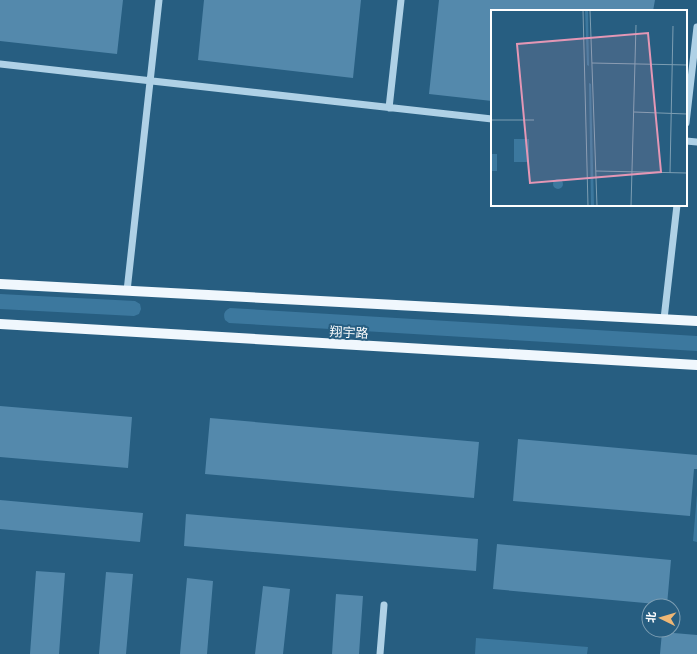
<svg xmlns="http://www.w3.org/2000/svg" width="697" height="654" font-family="'Source Sans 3','Noto Sans SC',sans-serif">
	<rect width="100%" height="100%" fill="#275e81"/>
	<!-- green -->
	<path fill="#3c789e" d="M0 294 135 301 140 304 141 309 139 314 134 316 0 309Z
		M230 308 697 336V351L229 323 225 320C223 314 224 311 230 308Z
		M697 494V542L693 541Z
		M476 638 588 647 587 654H475Z"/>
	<!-- building -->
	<path fill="#5489ac" d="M0 0H123L117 54 0 41Z
		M204 0H361L353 78 198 60Z
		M439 0H655L653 11H492V101L429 94Z
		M0 406 132 417 128 468 0 457Z
		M210 418 479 442 474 498 205 474Z
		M518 439 697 455V469H694L690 516 513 501Z
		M0 500 143 513 140 542 0 529Z
		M186 514 478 539 476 571 184 546Z
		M497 544 671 560 667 605 493 589Z
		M36 571 65 573 59 654H30Z
		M106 572 133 574 126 654H99Z
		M187 578 213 581 207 654H180Z
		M263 586 290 589 283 654H255Z
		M336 594 363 596 359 654H332Z
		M662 632 697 635V654H660Z"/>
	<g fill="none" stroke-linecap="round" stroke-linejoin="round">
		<!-- minor -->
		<path stroke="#afd1e6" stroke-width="7" d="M0 64 492 119
			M389 108 401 0
			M686 123 697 27
			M686 141 697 142
			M127 291 159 0
			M664 319 677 205
			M380 654 384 605"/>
		<!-- major -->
		<path stroke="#f0f7fd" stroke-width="10" d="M0 284 697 321
			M0 324 697 365"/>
	</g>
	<g text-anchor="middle" stroke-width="4" stroke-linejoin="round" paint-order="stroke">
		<!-- street labels -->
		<g font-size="13" fill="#fff" stroke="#275e81">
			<text transform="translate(349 332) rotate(3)" y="5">翔宇路</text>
		</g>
	</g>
	<!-- overview -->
	<g transform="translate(491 10)">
		<rect width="196" height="196" fill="#275e81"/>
		<path d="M94 0H97L98 56 96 55ZM98 73 100 74 103 196H100ZM23 129H38V152H23ZM0 144H6V161H0ZM62 174a5 5 0 1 1 10 0a5 5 0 1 1-10 0Z" fill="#3c789e"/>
		<path fill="none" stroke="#7d9eb3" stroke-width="1" d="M92 0 97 196M99 0 106 196M101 53 196 55M143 102 196 104M0 110H43M105 161 196 163M179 163 182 16M140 196 145 15"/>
		<path fill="#e497b5" fill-opacity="0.15" stroke="#e497b5" stroke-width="2" d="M157 23 170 162 39 173 26 34Z"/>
		<rect width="196" height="196" fill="none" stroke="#fff" stroke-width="2"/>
	</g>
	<!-- north arrow -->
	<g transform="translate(661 618) rotate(275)"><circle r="19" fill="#275e81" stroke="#7d9eb3"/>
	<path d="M0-3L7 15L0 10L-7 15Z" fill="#eeb775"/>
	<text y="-6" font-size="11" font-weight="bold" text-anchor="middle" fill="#ffffff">北</text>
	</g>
</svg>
